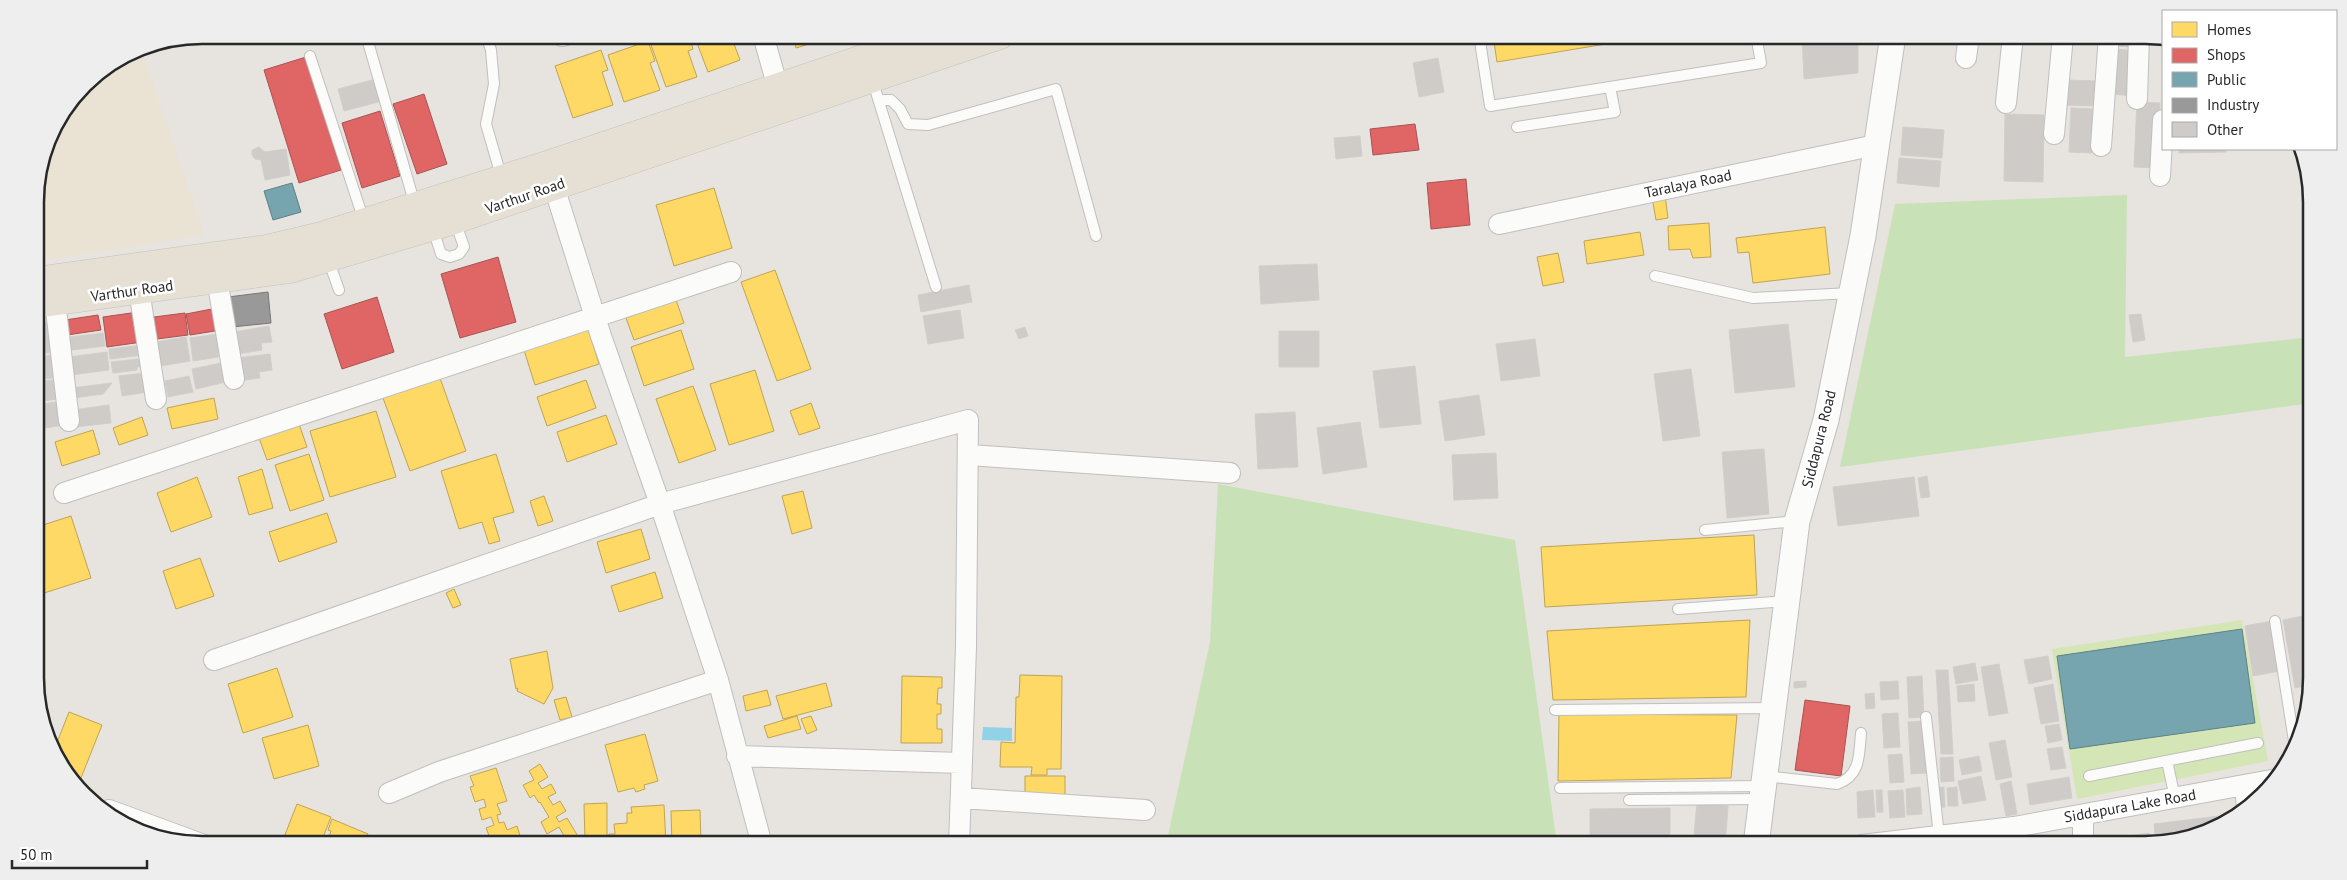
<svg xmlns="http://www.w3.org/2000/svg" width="2347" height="880" font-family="'PT Sans',sans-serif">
	<rect width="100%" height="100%" fill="#e7e3de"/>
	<!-- education -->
	<path fill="#eae2d2" d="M140 47 204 235 36 261 35 191 52 129 92 77Z"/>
	<!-- green -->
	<path fill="#c9e1b7" d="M2127 195 2125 357 2311 337V403L1840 467 1895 204Z
		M1218 484 1515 540 1557 845H1166L1210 642Z"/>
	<!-- pitch -->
	<path fill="#d4e6b5" d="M2242 620 2268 761 2077 799 2052 649Z"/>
	<!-- water -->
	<path fill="#92d2e7" d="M983 727 1012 728V741L982 740Z"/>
	<!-- homes -->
	<path fill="#ffd966" stroke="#bea453" d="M670 35 689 37 693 49 688 51 697 77 666 87 650 42Z
		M694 35H734L731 36 740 60 708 72Z
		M793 35H838L796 48Z
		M1493 35H1660L1497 62Z
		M648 41 655 61 650 63 660 90 624 102 608 55Z
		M601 50 608 70 602 72 613 105 573 118 555 66Z
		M714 188 732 248 674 266 656 205Z
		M1665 195 1668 218 1656 220 1652 197Z
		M1709 223 1711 257 1693 258 1690 249 1669 250 1668 226Z
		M1825 227 1830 274 1753 283 1749 252 1738 253 1736 238Z
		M1640 232 1644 255 1587 264 1584 241Z
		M1558 253 1564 282 1543 286 1537 257Z
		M775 270 811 369 777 381 741 282Z
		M676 300 684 323 634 340 626 318Z
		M588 329 599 364 535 385 524 350Z
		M681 330 694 369 644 386 631 347Z
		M755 370 774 431 729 445 710 384Z
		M440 378 466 451 410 471 383 398Z
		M586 380 596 408 547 426 537 397Z
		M693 386 716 450 679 463 656 399Z
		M214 398 218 419 172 429 167 408Z
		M811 403 820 428 799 435 790 411Z
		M376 411 396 477 330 497 310 431Z
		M606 415 617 444 567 462 557 432Z
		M142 417 148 435 119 445 113 428Z
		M298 421 307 447 267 460 258 435Z
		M93 430 100 454 62 466 55 442Z
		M309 454 324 500 290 511 275 465Z
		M496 454 514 512 493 518 500 541 489 544 482 522 459 529 441 471Z
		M262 469 273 508 249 515 238 477Z
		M197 477 212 517 171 532 157 493Z
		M803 491 812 528 792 534 782 496Z
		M544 496 553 521 538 526 530 501Z
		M327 513 337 542 279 562 269 532Z
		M71 516 91 578 41 594 37 582V527Z
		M641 529 650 559 606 573 597 542Z
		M1754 535 1757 595 1545 607 1541 547Z
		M200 558 214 596 176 609 163 571Z
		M655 572 663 598 619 612 611 586Z
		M454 589 461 605 453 608 446 593Z
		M1750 620 1746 697 1553 700 1547 631Z
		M547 651 553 688 544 704 517 691 518 688 516 689 510 659Z
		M277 668 293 717 243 733 228 684Z
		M1020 675 1062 676 1061 769H1047V775H1031L1032 767H1000L1001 742 1015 743 1016 697H1019Z
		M902 676 942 677V688H938L937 704H941V714H937V729H942V743H901Z
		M826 683 832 706 783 719 776 696Z
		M767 690 771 705 746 711 743 696Z
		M566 697 572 717 560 720 554 700Z
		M69 712 102 725 79 783 73 781 56 745Z
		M1559 714 1737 715 1731 778 1558 781Z
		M797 716 801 729 768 738 764 726Z
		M811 716 817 730 807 734 801 719Z
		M308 725 319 766 274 779 262 738Z
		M645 734 658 781 644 785 645 789 636 792 634 788 618 792 605 745Z
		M540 764 548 777 538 783 542 789 551 784 556 793 548 797 553 805 560 801 566 811 556 817 559 822 567 818 579 838 571 842 573 845H565L568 843 559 827 547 834 541 822 549 817 540 802 539 803 534 795 530 798 523 785 534 780 529 771Z
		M496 768 507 801 497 804 501 814 497 815 499 823 504 822 507 830 517 826 521 839 508 843V845H494L501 842 499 835 490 838 486 828 494 825 491 817 482 820 479 809 486 807 484 799 475 802 470 787 474 786 470 776Z
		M1025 776H1065V801H1025Z
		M607 803V845H587L585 841 584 804Z
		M297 804 331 817 320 845H281Z
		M664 805 666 845H609V834H615L614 824 627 823V813H632L631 807Z
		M700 810 701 845H672L671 811Z
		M332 819 368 834 364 845 349 843V845H326L331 831 328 830Z
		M375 837 397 845H372Z"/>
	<!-- shops -->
	<path fill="#e06666" stroke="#a95353" d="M306 57 341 170 299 183 264 70Z
		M424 94 447 164 417 174 393 104Z
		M380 111 400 176 362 188 342 123Z
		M1415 124 1419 150 1373 155 1370 129Z
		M1466 179 1470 225 1431 229 1427 183Z
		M498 257 516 322 460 338 441 274Z
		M377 297 394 352 342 369 324 314Z
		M217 308 221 330 190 335 186 314Z
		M138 312 142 342 107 347 103 317Z
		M185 313 188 335 157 339 154 317Z
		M98 315 101 330 67 335 65 320Z
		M1805 700 1850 706 1841 776 1795 770Z"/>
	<!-- public -->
	<path fill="#76a5af" stroke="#5f8086" d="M292 183 301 212 273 220 264 191Z
		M2242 629 2255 723 2070 749 2057 656Z"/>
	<!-- industry -->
	<path fill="#999" stroke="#777" d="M268 292 271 323 232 327 228 297Z"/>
	<!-- building -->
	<path fill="#cecbc8" stroke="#d2cfca" d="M1802 35H1858V73L1804 79Z
		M2113 35H2134V47L2113 46Z
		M2117 49 2135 51 2132 96 2114 94Z
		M1438 58 1444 92 1419 97 1413 63Z
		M376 79 382 101 344 111 338 89Z
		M2064 80 2097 81 2096 106 2062 105Z
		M2137 102 2160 103 2157 168 2134 167Z
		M2071 108 2094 109 2092 153 2069 152Z
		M2005 114 2044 115 2043 182 2004 181Z
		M1903 127 1944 130 1942 158 1901 155Z
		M1360 136 1362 156 1336 159 1334 138Z
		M259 147 265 152 286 149 290 175 265 180 261 160 255 159 252 155V150Z
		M2179 149H2226V152L2179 153Z
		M1899 158 1941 161 1939 187 1897 183Z
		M1317 264 1319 300 1261 304 1259 266Z
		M969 285 972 302 921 312 918 295Z
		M960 310 964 338 928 344 923 316Z
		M2141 314 2145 340 2133 342 2129 315Z
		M52 322 56 352 36 354V324Z
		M1788 324 1795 387 1735 393 1729 330Z
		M269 326 272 342 261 343 262 350 238 354 234 332Z
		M1025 327 1028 336 1019 339 1015 330Z
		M1279 331H1319V367H1279Z
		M103 333 105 346 72 350 70 337Z
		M225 333 227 351 218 352V357L193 361 190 338Z
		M186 337 190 361 161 366 156 342Z
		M1535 339 1540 376 1501 381 1496 344Z
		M143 345 144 355 110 359 109 349Z
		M107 352 109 370 71 375 69 357Z
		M58 354 61 377 36 380V357Z
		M270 354 272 370 259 372 260 378 239 381 236 358Z
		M147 358 148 365 137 367V370L113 373 111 362Z
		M221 363 226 382 196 389 192 369Z
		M1415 366 1421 424 1380 428 1373 371Z
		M1691 369 1700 436 1663 441 1654 374Z
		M145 373 148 392 122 396 119 376Z
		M189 376 193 392 168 397 165 381Z
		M61 379 64 398 37 402 36 382Z
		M112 383 103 394 73 398 71 388Z
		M1479 395 1485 435 1445 441 1439 401Z
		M62 401 65 425 37 429V405Z
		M109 405 111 423 75 427 73 410Z
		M1295 412 1298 467 1258 469 1255 414Z
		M1360 422 1367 467 1323 474 1317 428Z
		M1764 449 1769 514 1727 518 1722 452Z
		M1496 453 1498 498 1454 500 1452 455Z
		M1927 476 1930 497 1921 498 1918 478Z
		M1914 477 1919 516 1838 526 1833 487Z
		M2303 616 2312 665V678L2311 685 2295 688 2283 620Z
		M2308 617H2312V639Z
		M2272 621 2280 671 2253 676 2245 626Z
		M2048 656 2052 679 2029 684 2024 660Z
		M1975 663 1978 680 1956 684 1953 667Z
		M1999 664 2008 713 1989 716 1981 667Z
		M1936 670H1948L1953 754H1941Z
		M1922 676 1924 717 1909 718 1907 677Z
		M1806 681V687L1794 688V682Z
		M1898 681 1899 699 1881 700 1880 682Z
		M1974 684 1975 701 1958 702 1957 686Z
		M2053 684 2059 721 2041 724 2034 688Z
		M1874 693 1875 708 1866 709 1865 694Z
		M1898 713 1900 747 1884 748 1882 714Z
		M1923 721 1927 773 1911 774 1908 722Z
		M2059 724 2062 740 2048 743 2045 726Z
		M2005 740 2012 777 1996 780 1989 743Z
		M2062 747 2066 768 2051 770 2047 749Z
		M1902 754 1904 782 1890 783 1888 755Z
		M1979 756 1982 771 1962 775 1959 760Z
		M1953 757 1954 781 1941 782 1940 758Z
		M1981 776 1986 800 1963 804 1958 781Z
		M2069 777 2072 798 2030 805 2027 784Z
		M2011 781 2017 814 2006 816 2000 784Z
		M1920 787 1922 814 1907 815 1906 789Z
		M1944 787 1945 807 1936 808 1935 788Z
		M1957 787 1958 806H1948L1947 788Z
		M1873 790 1875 817 1858 818 1857 792Z
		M1876 790H1882L1883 812H1877Z
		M1903 790 1905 817 1890 818 1888 791Z
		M1697 803 1728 806 1725 845H1693Z
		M1670 808V845H1590V809Z
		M2219 816 2221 824 2199 836 2156 844 2154 824Z
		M2149 833 2151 845H2116L2115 838Z
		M1512 839 1513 845H1477V843Z
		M1440 841V845H1404Z"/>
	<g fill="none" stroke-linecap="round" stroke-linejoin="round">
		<defs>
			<path id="service" d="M366 35 415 205
				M1431 35 1432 39
				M1479 35 1490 106 1761 63 1756 35
				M487 38 491 50 494 84 486 124 502 179
				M310 56 364 221
				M872 79 936 287
				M879 100H891L900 109 908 124 928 125 1056 89 1096 236
				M1517 127 1615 112 1610 87
				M433 229 441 254 450 257 459 254 464 247 455 221
				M328 259 339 290
				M1655 276 1753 298 1851 293
				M1705 530 1796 521
				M1678 609 1787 601
				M2275 621 2295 747
				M1555 710 1774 708
				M1926 717 1939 836
				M2167 761 2175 798
				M1765 776 1837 784C1861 776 1859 754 1861 733
				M2089 776 2258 743
				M1560 788 1763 786
				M1629 800 1761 799"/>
			<path id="minor" d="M763 35 778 88
				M562 36 566 35
				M1966 58 1969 35
				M2137 99 2139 35
				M2006 103 2013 35
				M2054 134 2063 35
				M2101 146 2109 35
				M550 174 601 336 660 504 718 680 762 845
				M2160 176 2163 120
				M1499 224 1876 145
				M217 279 234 379
				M139 290 156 399
				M55 301 69 421
				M969 455 1230 473
				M64 493 731 272
				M214 660 660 504 968 420 966 647 959 845
				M737 756 961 763
				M2245 785 2247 809
				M389 793 439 772 718 680
				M961 798 1145 810
				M109 810 204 845
				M2083 815V845
				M1862 845 2014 827 2277 779"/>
			<path id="tertiary" d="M1756 845 1797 521 1826 420 1863 236 1893 35"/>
			<path id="primary" d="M36 281 266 249 321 236 547 165 934 35
				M36 304 290 269 454 220 1000 35"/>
		</defs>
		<!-- service casing -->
		<use href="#service" stroke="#c0bfbf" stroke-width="12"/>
		<!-- minor casing -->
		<use href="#minor" stroke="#c0bfbf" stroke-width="22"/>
		<!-- tertiary casing -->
		<use href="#tertiary" stroke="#c0bfbf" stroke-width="27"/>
		<!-- primary casing -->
		<use href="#primary" stroke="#c3c2c0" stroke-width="29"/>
		<!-- service -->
		<use href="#service" stroke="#fbfbfa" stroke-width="10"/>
		<!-- minor -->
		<use href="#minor" stroke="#fbfbfa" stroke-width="20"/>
		<!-- tertiary -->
		<use href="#tertiary" stroke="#fbfbfa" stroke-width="25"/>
		<!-- primary -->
		<use href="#primary" stroke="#e5e0d3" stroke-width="28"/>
	</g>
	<g text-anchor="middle" stroke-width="5" stroke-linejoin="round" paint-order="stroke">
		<!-- street labels -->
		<g font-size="15" fill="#282828" stroke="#fff">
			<text transform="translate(1688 184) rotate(-12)" y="5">Taralaya Road</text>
			<text transform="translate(525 196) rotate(-19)" y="5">Varthur Road</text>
			<text transform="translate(132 291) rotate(-8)" y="5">Varthur Road</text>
			<text transform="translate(1819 439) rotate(-76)" y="5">Siddapura Road</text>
			<text transform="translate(2130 806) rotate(-10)" y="5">Siddapura Lake Road</text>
		</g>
	</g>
	<!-- crop -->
	<path d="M0 0H2347V880H0ZM202 44H2145A158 158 0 0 1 2303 202V678A158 158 0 0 1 2145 836H202A158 158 0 0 1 44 678V202A158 158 0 0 1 202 44Z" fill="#eee" fill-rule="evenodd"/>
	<path fill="none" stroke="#282828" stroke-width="2.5" d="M202 44H2145A158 158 0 0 1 2303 202V678A158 158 0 0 1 2145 836H202A158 158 0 0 1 44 678V202A158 158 0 0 1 202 44Z"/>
	<!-- legend -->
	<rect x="2162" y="10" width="175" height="140" fill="#ffffff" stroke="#a9a9a9"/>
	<rect x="2172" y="22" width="25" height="15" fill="#ffd966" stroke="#a9a9a9"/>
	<text x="2207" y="35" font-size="15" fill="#282828">Homes</text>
	<rect x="2172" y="48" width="25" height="15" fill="#e06666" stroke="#a9a9a9"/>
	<text x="2207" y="60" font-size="15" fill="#282828">Shops</text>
	<rect x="2172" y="72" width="25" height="15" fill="#76a5af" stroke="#a9a9a9"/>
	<text x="2207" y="85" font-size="15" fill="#282828">Public</text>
	<rect x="2172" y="98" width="25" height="15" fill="#999999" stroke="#a9a9a9"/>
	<text x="2207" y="110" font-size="15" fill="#282828">Industry</text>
	<rect x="2172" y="122" width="25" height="15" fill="#cecbc8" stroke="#a9a9a9"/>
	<text x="2207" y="135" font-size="15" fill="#282828">Other</text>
	<!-- scale -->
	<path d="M12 860v8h135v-8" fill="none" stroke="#282828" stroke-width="2.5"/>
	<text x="20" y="860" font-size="15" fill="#282828" stroke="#ffffff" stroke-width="4" paint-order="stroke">50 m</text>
</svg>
